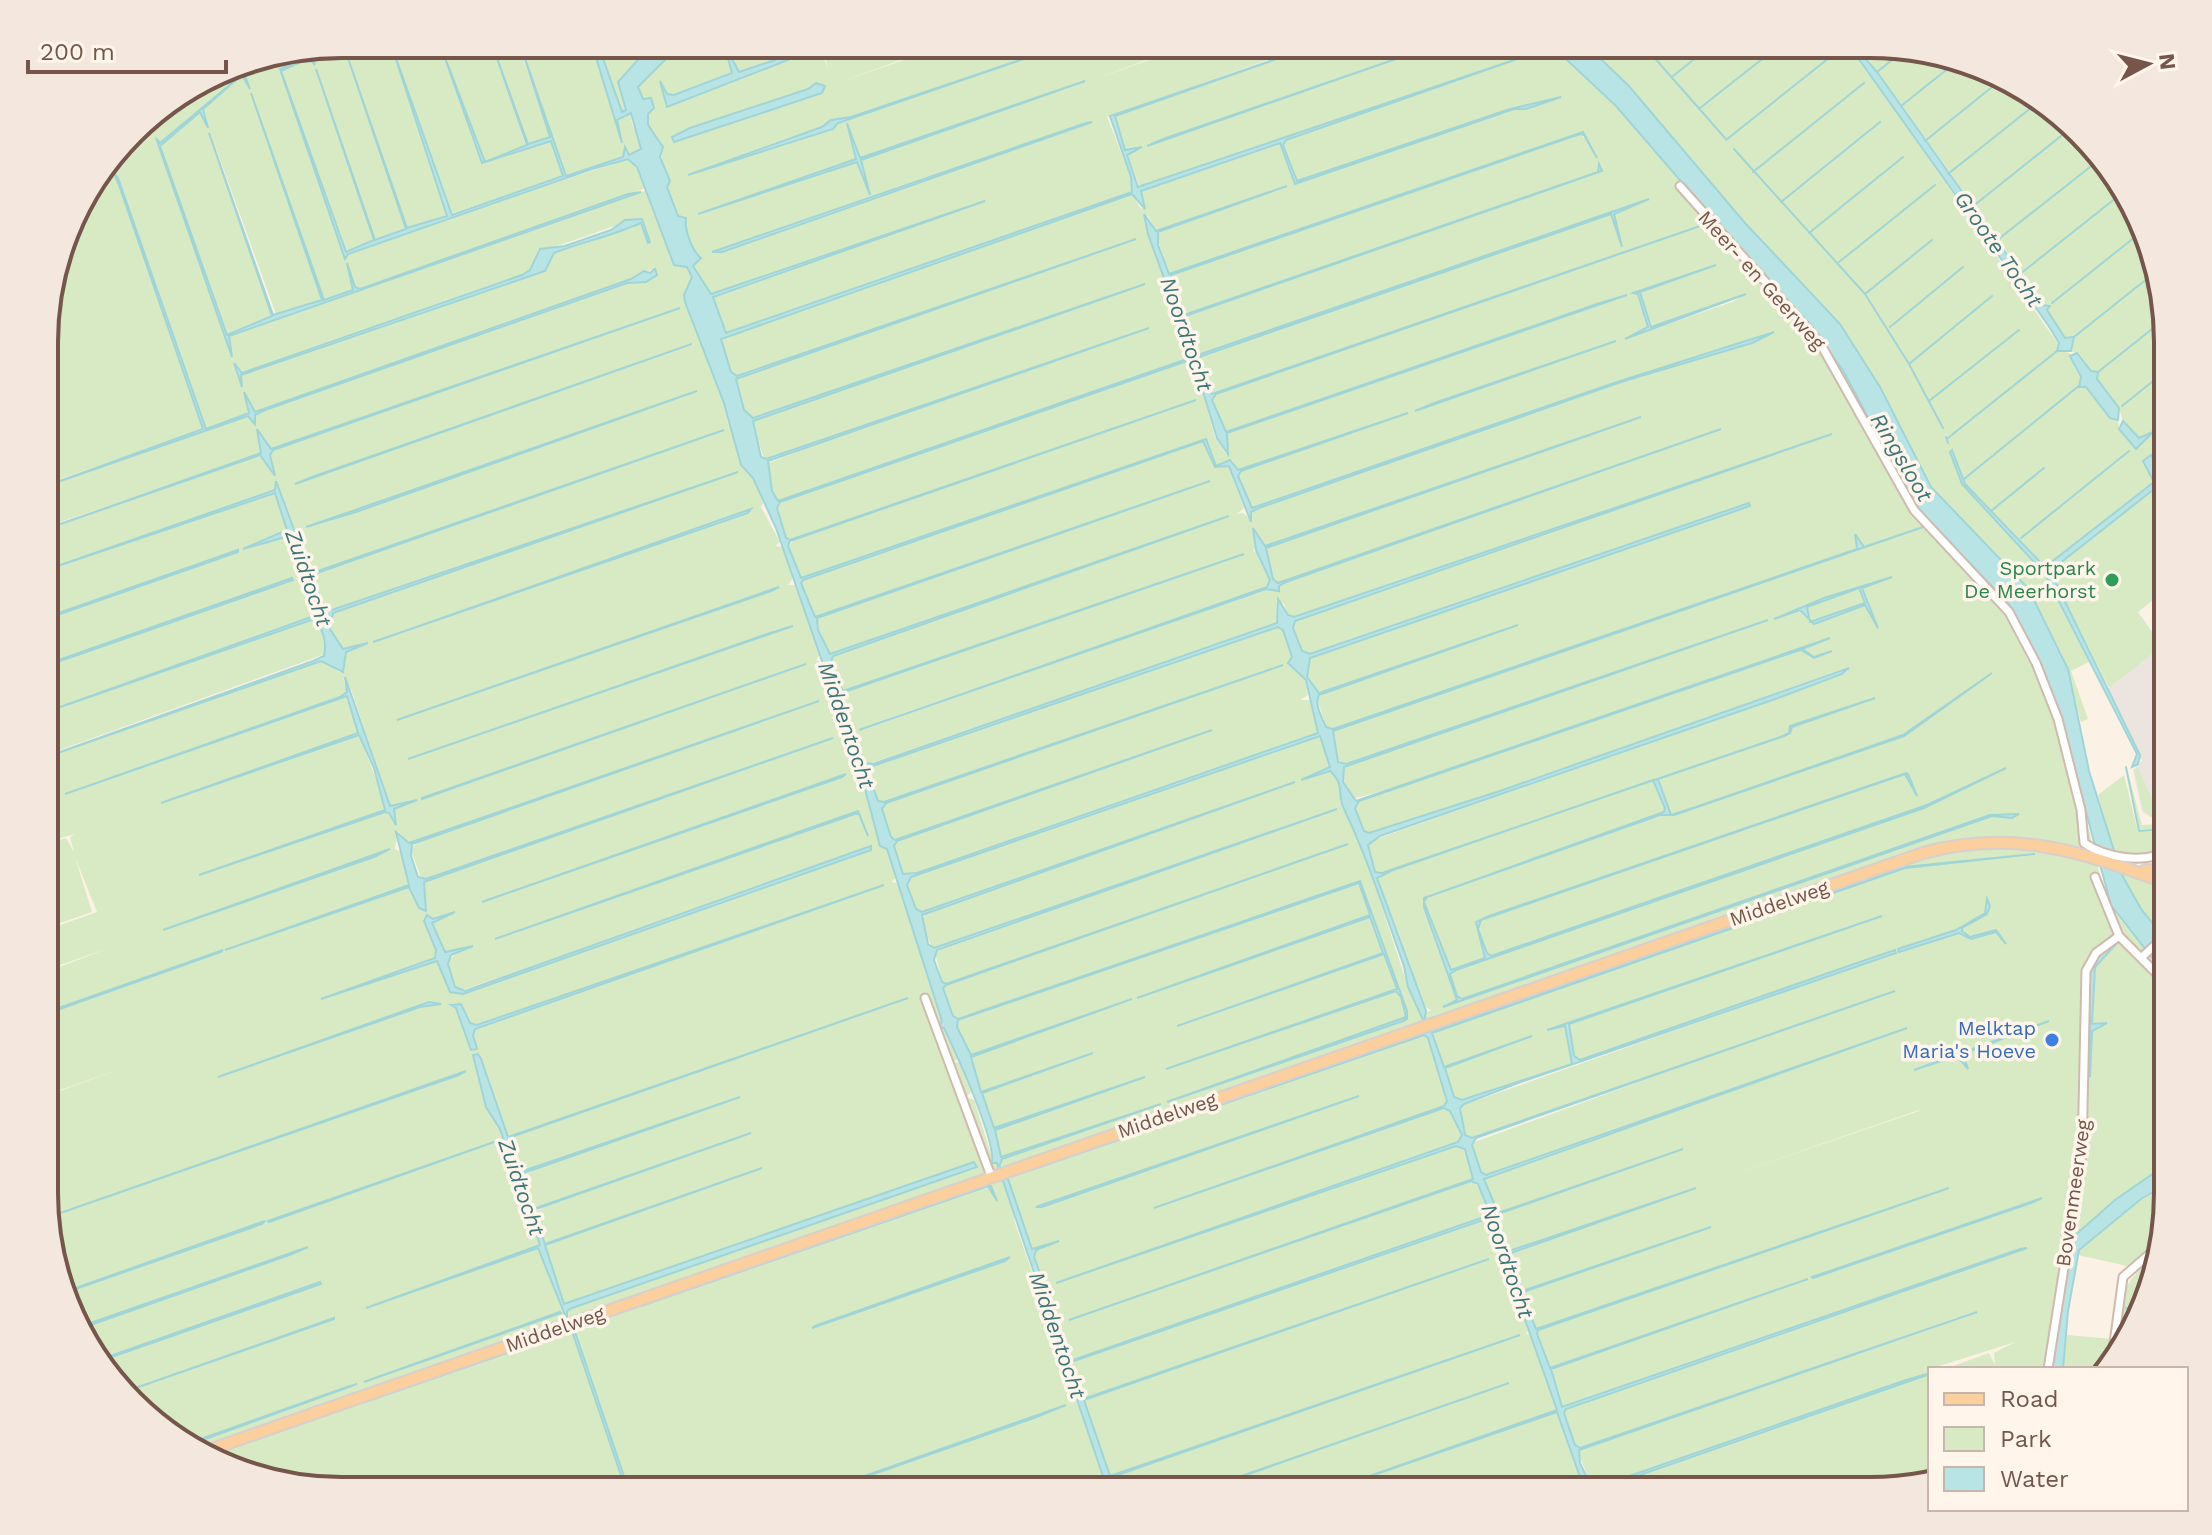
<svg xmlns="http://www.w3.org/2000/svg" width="2212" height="1535" font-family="'Work Sans',sans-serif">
	<rect width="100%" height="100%" fill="#fcf1e5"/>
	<!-- industrial -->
	<path fill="#ece4df" d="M2167 640V819L2158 821 2142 812 2133 770 2142 761 2108 689Z"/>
	<!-- green -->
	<path fill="#d7eac3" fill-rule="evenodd" d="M342 44H391L448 214 432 223 628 159 634 161 646 188 359 289 355 287 350 273 353 290 324 300 277 169 322 300 277 317 213 140 272 317 228 335 160 148 168 137 160 143 157 139 230 351 229 336 647 190 677 267H688L692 278 686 288 685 302 724 403 741 465 753 478 763 503 761 507 780 542 775 546 782 547 793 578 788 585H795L820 654 816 660 823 663 833 693 829 697 834 699 846 727 842 734 849 739 859 767 855 772 861 774 881 846 887 849 896 878 891 882 897 883 900 888 942 1021 939 1027 944 1028 958 1058 953 1063 959 1062 971 1092 966 1097 974 1100 993 1161 1002 1167V1160L1057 1140 1001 1157 995 1130 1025 1118 993 1128 981 1094 1060 1065 980 1092 956 1022 1117 965 955 1019 943 988 946 984 942 982 935 952 1336 808 933 948 922 928 924 914 1210 812 922 912 916 909 907 885 911 877 1320 736 1330 766 1320 774 1330 771 1341 782 1408 987 1423 1021 1424 1014 1431 1010 1423 1006 1377 878 1392 871 1375 872 1368 848 1371 841 1778 698 1842 674 1848 671V667L1500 791 1387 829 1366 833 1355 808 1359 801 1646 703 1408 784 1352 799 1343 782 1344 767 1477 720 1343 764 1337 758 1333 731 1652 620 1333 729 1326 727 1317 698 1329 691H1314L1306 677 1309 659 1518 584 1310 654 1302 651 1293 627 1295 621 1522 540 1294 617 1288 615 1284 604 1276 600 1280 618 1277 623 866 765C858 751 838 704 846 690L840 689 830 665 833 656 1229 516 828 654 815 621 821 615 813 616 800 583 804 578 799 577 788 546 794 540 786 538 777 504 879 467 778 501 774 499 766 464 867 425 764 459 752 421 831 392 750 418 744 410 736 379 1134 239 737 376 732 375 721 339 1132 194 1141 209 1145 207 1141 191 1280 143 1294 176 1283 145 1286 140 1431 89 1141 189 1127 155 1142 148 1125 150 1114 121 1117 115 1319 44H1550L1616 106 1810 324 1844 372 1910 498 2012 610 2038 658 2059 711 2100 875 2116 914 2167 977V1164L2115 1200 2072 1238 2052 1369H1945L1989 1353 1995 1365 1994 1353 2015 1342 1930 1369 1925 1374H1930V1477L1871 1491H1867L1912 1474 1862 1491H1731L1763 1479 1727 1491H1594L1908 1380 1592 1489 1578 1451 1619 1435 1576 1448 1564 1410 1596 1397 1566 1407 1560 1405 1550 1372 1557 1367H1548L1537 1334 1539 1328H1534L1523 1295 1527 1291 1521 1290 1510 1254 1696 1187 1509 1251 1484 1179 1697 1101 1486 1175 1481 1172 1472 1143 1702 1059 1472 1138 1464 1133 1461 1106 1896 952 1580 1060 1574 1057 1571 1065 1462 1100 1454 1097 1432 1037 1436 1030 1887 873 1422 1034 1428 1038 1447 1101 1444 1106 1418 1116 1448 1108 1462 1136 1457 1143 1392 1167 1456 1146 1465 1149 1474 1178 1452 1187 1472 1181 1481 1190 1489 1211 1485 1217 1490 1218 1529 1330 1525 1334H1532L1557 1408 1555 1411 1563 1421 1585 1491H1113L1083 1403 1087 1398H1081L1071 1367 1074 1360 1068 1358 1058 1327 1063 1322 1055 1320 1046 1291 1049 1286 1044 1284 1034 1257 1037 1249 1031 1248 1007 1178 1015 1223 1108 1491H629L574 1330 571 1329 626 1491 323 1490 246 1475 212 1457 231 1449 210 1456 189 1445 294 1408 187 1444 161 1430 128 1392 172 1375 127 1391 84 1342 79 1329 305 1249 79 1327 67 1292 76 1289 67 1291 55 1257 68 1251 55 1255 46 1232V1096L126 1067 46 1095V1014L224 951 46 1012V972L109 948 46 970V930L97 912 75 857 92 912 46 928V844L66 838 74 852 70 837 75 834 46 842V757L321 661 340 672 346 652 368 644 343 649 330 629 333 613 738 472 332 610 325 608 315 586 317 573 724 430 315 572 306 562 277 482 275 490 126 543 275 493 287 530 243 549 289 536 301 569 297 577 305 579 313 592 315 616 187 662 314 619 322 630 325 654 46 755V666L292 579 46 664V619L239 551 46 617V571L108 550 46 570V529L260 455 274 476 270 455 273 450 680 309 271 449 257 430 261 453 46 527V486L248 416 256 423 255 415 265 410 627 283 646 282 655 274V270L644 271 631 279 255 412 246 395 249 413 206 429 122 193 203 429 46 484C46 396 30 240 104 177L97 181 109 166 119 185 109 165 145 118 228 67ZM1408 54H1411L1147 145 1148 144ZM348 56 407 228 414 230 388 239 406 229ZM1583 132 1591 145 1580 134 1354 212ZM1286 186 1156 234 1169 274 1249 247 1169 277 1180 313 1185 315 1183 320 1196 355 1649 200 1613 214 1623 247 1611 214 1199 357 1211 393 1255 379 1211 397 1223 432 1260 421 1225 435 1229 451 1226 454 1215 437 1195 365 1189 359 1190 350 1148 234 1147 214 1156 231ZM1543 191 1369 252 1360 255 1527 196ZM642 219 647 243 641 223 636 224 633 228 554 253 545 271 241 375 242 386 234 363 242 373 522 275 532 267 538 250C575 244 609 224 642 219ZM1647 287 1639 292 1653 328 1747 293 1732 302 1625 339 1648 327 1638 294 1635 292ZM1560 317 1313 402 1328 396ZM1773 331 1752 343 1621 382 1259 508 1251 512 1252 520 1243 513 1237 514 1244 508 1229 466 1222 464 1232 460 1236 470H1241L1238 476 1252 508ZM693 345 297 483 692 344ZM1031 368 1032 369 875 423ZM697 391 359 511 339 515ZM1631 420 1346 520 1325 526 1365 511ZM1642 458 1286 582 1279 586 1278 591 1266 589 1237 599 860 731 895 716 1267 587 1270 580 1258 552 1253 551 1256 545 1253 528 1265 546 1305 533 1264 550 1273 579 1278 583ZM1009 508 864 559 860 558ZM751 510 748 513 447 616 469 608ZM1071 529 855 604H854ZM806 664 805 665 609 733ZM343 678 351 689 390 806H396L393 812 396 823 387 811 381 813 387 807 359 735 242 775 358 733 350 699 341 696 347 692ZM1772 739 1659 778 1670 816 1660 815 1525 862 1664 812 1665 808 1653 780 1397 868ZM615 814 424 882 425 911 409 887 310 920 409 885 401 852 395 849 398 831 406 843 423 840 410 848 422 880ZM390 850V851L171 928ZM884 885 475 1029 473 1035 477 1048 471 1050 455 1005 461 1004 470 1023 477 1025ZM1789 887 1535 975 1534 974ZM756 889 463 994 450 992 437 960 322 998 435 958 436 950 424 921 427 916 436 919 432 923 441 948 448 955 461 950 448 961 455 987 460 991ZM1986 899 1990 908 1986 915 1961 929 1970 937 1991 932C1977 936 1973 938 1959 933L1899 949 1956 930 1985 913ZM1369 907 1403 1001 1396 991 1351 1006 1397 989 1384 954 1176 1025 1383 953 1372 917 1341 926 1370 915ZM2047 1021 1962 1054 1968 1068 1957 1056 1914 1070ZM481 1059 505 1135 514 1136 507 1141 519 1172 553 1162 520 1177 531 1208 551 1203 533 1213 542 1241 548 1243 545 1248 565 1305 955 1169 977 1168 571 1306 567 1311 569 1319 563 1312 538 1248 540 1243 500 1129 486 1107ZM1919 1110V1111L1700 1186ZM1368 1132 1169 1204 1192 1194ZM1377 1172V1173L1068 1279ZM1316 1233 1317 1235 1088 1314ZM1439 1233 1256 1297 1275 1289ZM1976 1311 1931 1329 1636 1430 1681 1413Z
		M392 44H440L477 152 442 44H492L513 104 493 44H518L550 137 528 144 515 110 526 147 498 158 551 141 563 177 450 214Z
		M520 44H592L622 143 617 120 631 113C629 127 643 137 640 152L629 155 626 148 623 157 565 175Z
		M598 44H648L646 51 618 82 626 111 620 110Z
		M668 44H724L733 70 730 75 674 95 667 94 661 82 668 107 811 51 810 48 780 58 773 44H817L828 68 822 48 833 44H945L840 82 950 44H1062L1041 53 1067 44H1190L1095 79 1195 44H1312L1107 117 1131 177 1132 192 726 333 713 297 985 201 710 294 693 265 701 258C693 253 672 201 667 187L670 181 663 168 660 140C644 132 648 114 651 99H643L638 87 670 55ZM1037 53 838 123 833 129 688 174 822 127 831 120 851 117ZM1085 81 860 161 870 195 857 162 698 215 856 159 846 123 859 158ZM808 89 821 93 674 142 730 116Z
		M727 44H771L776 59 738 72Z
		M1585 45H1639L1643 48V45H1861V48L1865 45H1889L1966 60 2051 105 2128 193 2167 323V471L2164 473 2144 461 2154 482 2045 567 1965 484 1953 451 1961 482 2042 569 2091 661 2071 671 2088 719 2081 722 2063 656 2028 588 1931 487 1880 387 1840 324 1745 223 1628 85ZM1863 52 2046 305 2049 317 2065 338 2074 337 2071 351 2080 355 2119 408 2123 421 2139 438 2146 435 2135 447 2119 429 2118 420C2103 416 2070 368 2071 354L2063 351 1856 55Z
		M2167 477V589L2138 612 2160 643 2157 650 2109 688 2050 571Z
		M1278 627 1283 630 1292 657 1289 663 1305 677 1308 695 1300 700H1310L1319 733 907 876 903 874 894 846 897 841 1212 730 895 840 891 837 882 807 886 803 1283 665 884 802 878 801 870 767Z
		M2138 768 2159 814 2167 808V819H2154L2143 810 2134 770Z
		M2127 769 2142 825 2167 824V828L2139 830Z
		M2124 775 2138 832 2167 831V847C2150 857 2133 858 2114 850L2098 795Z
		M2120 870 2167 887V927L2161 933 2134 899Z
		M2167 1184 2162 1240 2127 1266 2078 1255C2085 1230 2145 1199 2167 1184Z
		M2159 1253 2152 1289 2116 1356C2122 1301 2113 1289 2159 1253Z
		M2067 1335 2111 1339 2108 1369H2063Z"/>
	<!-- water -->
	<path fill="#b9e4e6" stroke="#a0d5d8" stroke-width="2" fill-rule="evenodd" d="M391 44 452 215 563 176 551 141 482 163 440 44 485 162 527 145 492 44 528 144 550 137 520 44 566 176 623 157 625 147 629 155 641 149 631 113 617 120 622 143 592 44H598L622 112 626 110 618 82 646 51 648 44H668L670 55 638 87 643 99 651 98 654 108 648 114V125L663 147 660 157 670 181 667 187 678 216 686 218C684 231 693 252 701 258L693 266 711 294 985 201 713 297 726 333 1132 192 1131 177 1110 116 1319 44 1115 116 1125 150 1142 147 1127 155 1138 187 1523 57 1286 140 1283 145 1297 181 1510 109 1561 97 1526 109H1514L1295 184 1280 143 1141 191 1145 209 1132 194 721 339 731 372 737 376 1136 239 736 379 744 410 753 418 1145 284 753 421 761 457 766 459 1149 328 768 461 772 491 778 501 1190 358V350L1148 234 1144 214 1156 231 1287 186 1158 232V245L1169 274 1583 132 1597 158 1584 135 1580 134 1171 275 1170 285 1184 315 1598 172 1599 164 1602 171 1185 316 1183 320 1198 355 1649 199 1614 214 1622 247 1611 214 1199 357 1212 394 1703 225 1216 394 1212 400 1226 432 1597 304 1627 295 1227 433 1228 454 1217 438 1195 365 1190 360 780 502 777 508 786 538 790 540 1196 400 790 541 788 546 801 578 1206 439 1216 466 1230 460 1238 470 1408 413 1241 471 1238 476 1252 508 1617 382 1774 332 1752 343 1621 382 1259 508 1251 512V522L1229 466 1215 467 1203 441 803 580 801 583 815 617 1210 481 817 618 818 630 830 654 1229 516 833 656 830 665 843 691 1244 554 847 691 843 697 847 723 865 763 873 764 1277 623 1278 599 1288 615 1294 617 1832 434 1295 621 1293 628 1302 651 1310 654 1749 503 1750 506 1310 658 1307 677 1319 693 1518 625 1319 695C1314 704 1322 718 1326 727L1333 729 1857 549 1855 534 1864 547 1923 527 1333 731 1338 762 1346 764 1768 620 1344 767 1343 782 1356 801 1830 638 1802 649 1814 657 1832 651 1814 658 1801 650 1794 652 1359 801 1355 808 1364 831 1369 833 1500 791 1849 668 1842 674 1778 698 1380 836 1368 845 1375 872 1382 873 1783 736 1789 733 1790 726 1875 698 1792 727 1790 733 1784 736 1658 779 1671 815 1696 807 1903 735 1992 673 1904 736 1674 815H1660L1427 897 1424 902 1451 970 1485 958 1476 922 1489 916 1906 773 1908 774 1917 796 1905 774 1481 920 1478 929 1487 953 1491 956 1927 805 2006 768 1924 808 1456 970 1450 974 1457 996 1462 999 1990 815 2019 814 2012 818 1992 816 1443 1007 1457 1000 1424 907V898L1664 812 1665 808 1653 780 1393 870 1377 878 1426 1011 1424 1022 1408 987 1404 966C1385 913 1368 859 1344 809 1336 792 1346 786 1330 771L1301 780 1330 767 1320 736 911 877 907 885 916 909 922 912 1295 782 922 915 928 944 934 948 1337 809 937 950 934 960 942 982 946 984 1348 844 946 985 943 988 953 1016 958 1019 981 1011 1360 881 1407 1011V1019L1403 1021 1167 1102 1406 1017 1401 997 1396 991 1166 1069 1397 989 1384 954 1177 1026 1383 953 1370 917 1137 998 1370 915 1359 883 958 1020 957 1027 971 1055 1132 999 971 1057 981 1092 1093 1053 982 1093 994 1128 1145 1077 995 1130 1001 1157 1161 1104 1002 1159 999 1169 997 1163H992C996 1140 956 1053 944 1028L939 1027 942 1021 887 849 880 846 861 774 855 771 859 767 849 739 842 734 845 724 834 699 829 698 833 693 776 528 753 478 741 465 724 403 685 302 684 295 692 277 687 267 674 265 637 167 628 159 592 169 348 254 345 259 280 69 324 49 313 56 315 65 309 58 281 71 346 252 374 240 316 69 375 240 406 229 347 55 407 228 447 216ZM1278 627 1283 630 1292 657 1288 663 1306 680 1318 733 917 873 903 874 894 846 897 841 1212 730 895 840 891 837 882 809 886 803 1283 665 884 802 878 801 868 773 870 767Z
		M724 44 739 72 775 60 771 44 780 58 810 47 811 51 667 107 660 81 667 94 674 95 732 73Z
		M1067 44 838 123 833 129 688 175 822 127 831 120 851 117Z
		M1550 44H1585L1628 85 1745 223 1840 324 1880 387 1931 487 2028 588 2068 669 2089 771 2121 873 2141 909 2167 941V977L2111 905 2059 711 2038 658 2009 604 1915 506 1844 372 1810 324 1761 274 1616 106Z
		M1859 51 1877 72 2043 305 2050 306 2047 310 2065 338 2074 337 2071 351H2057L2059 343 2048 325 1856 55Z
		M1413 53 1147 146 1163 139Z
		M244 73 250 89 242 75 203 109 208 128 200 112 160 146 227 335 272 316 209 133 273 315 322 300 251 93 324 300 353 290 347 263 355 287 360 289 628 194 641 192 229 336 232 357 156 138 160 143Z
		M1085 81 861 160 870 195 857 162 698 214 856 159 847 123 860 158Z
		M816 83 825 86 822 93 674 142 672 137 690 128 808 89Z
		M1092 122 722 252H712L1086 123Z
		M109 165 118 178 206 429 249 413 244 392 255 412 631 279 644 271 650 273 655 269 657 275 646 282 627 283 265 410 255 415V424L248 416 46 486 203 429 119 185 114 173H107Z
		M642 219 650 242 648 243 641 223C615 235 582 242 554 253L545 271 241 375 242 387 234 363 242 373 522 275 530 270 540 249 565 246 611 230 625 220Z
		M1716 265 1640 292 1651 327 1746 294 1625 339 1648 327 1638 294 1633 293Z
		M680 308 273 450 270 455 275 476 260 455 46 529 261 453 257 429 271 449Z
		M1616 341 1415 411 1437 402Z
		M692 344 295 484 312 477Z
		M2077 353 2091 371 2098 372 2097 379 2119 408 2118 420 2110 418 2086 387H2079L2081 377 2070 356Z
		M697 391 359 511 306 527Z
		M1641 417 1266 548 1273 579 1278 583 1721 429 1286 582 1279 586V591L1266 589 1237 599 859 730 1267 587 1270 580 1256 550 1253 528 1265 546Z
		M2123 421 2139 438 2153 432 2136 449 2119 429Z
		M724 430 317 573 315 586 325 608 332 610 738 472 333 613 330 629 343 649 368 643 346 652 343 672 321 661 46 757 313 661 324 656C327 643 323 628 314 619L46 712 314 616 313 591 302 577 289 536 243 549 287 530 275 493 46 570 275 490 276 481 306 562 315 572Z
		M1952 450 1965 484 2045 567 2154 482 2143 461 2151 455 2164 473 2167 471V497L2158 486 2050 571 2140 755 2138 764 2132 767 2137 754 2045 574 1962 484 1950 452Z
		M751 509 748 513 373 642 388 637Z
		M238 550V552L46 619 47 617Z
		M1892 577 1862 588 1878 628 1865 605 1814 624 1800 610 1774 619 1824 598ZM1859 588 1865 603 1810 622 1807 607Z
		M292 578 293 580 46 666 47 664Z
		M779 587 771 591 397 720Z
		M793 626 408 759 770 633Z
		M806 664 422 799V798Z
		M345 677 390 806 417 800 394 809 396 825 389 813 385 812 199 875 385 810 374 768 359 735 161 803 358 733 347 696 65 794 340 697 347 692Z
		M819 701 412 844 411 856 418 877 426 879 833 738 424 882 426 911 419 908 409 887 225 950 409 885 396 832 409 843Z
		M846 774 842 777 482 902 493 898Z
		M858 811 868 836 859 814H855L495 939Z
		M871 846V850L463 994 450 992 437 961 321 999 435 958 436 950 424 921 427 915 433 919 455 912 432 923 445 952 473 946 451 955 448 964 455 987 465 991Z
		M390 849 374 857 163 930Z
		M2035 854 1905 868 1432 1033 1444 1067 1532 1036 1445 1068 1454 1097 1462 1100 1572 1064 1565 1026 1547 1030 1882 916 1569 1024 1574 1056 1580 1060 1854 964 1895 950 1896 953 1518 1083 1464 1104 1460 1108 1465 1135 1472 1138 1895 991 1487 1134 1476 1138 1472 1145 1481 1172 1486 1175 1907 1028 1484 1179 1498 1213 1683 1149 1498 1214 1501 1234 1509 1251 1696 1188 1511 1253 1522 1291 1711 1227 1526 1291 1523 1295 1536 1329 1949 1188 1538 1330 1537 1334 1550 1368 1808 1279 1551 1369 1562 1407 2020 1249 2027 1248 1566 1409 1564 1413 1575 1445 1580 1448 1977 1312 1579 1450 1580 1463 1592 1489 1906 1380 1930 1373V1374L1594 1491H1585L1557 1412 1327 1491 1557 1410 1489 1218 1071 1362 1083 1399 1489 1259 1084 1400 1110 1476 1520 1335 1112 1477 1113 1491H1108L1002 1178 1008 1179 1032 1249 1059 1241 1036 1250 1034 1257 1044 1284 1050 1285 1046 1289 1048 1299 1068 1358 1073 1360 1484 1217 1489 1211 1478 1184 1471 1181 1069 1320 1473 1179 1465 1149 1456 1146 1056 1283 1458 1142 1462 1135 1450 1111 1444 1108 1154 1208 1444 1106 1447 1101 1428 1038 1424 1035 1028 1171 1904 867Z
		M884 885 475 1029 473 1035 477 1049 471 1050 456 1008 451 1005 461 1004 470 1023 477 1025Z
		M1987 899 1990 906 1987 914 1962 928V931L1970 937 1996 930 2006 944 1996 932 1971 939 1959 933 1899 952 1898 949 1956 930 1985 913Z
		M2117 943 2095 967 2092 1024 2107 1023 2092 1031 2090 1077V973L2095 958Z
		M223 950 221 952 46 1014 47 1012Z
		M908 998 508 1138 520 1172 740 1097 521 1174 533 1209 751 1133 533 1210 545 1244 762 1168 545 1245 564 1304 974 1162 977 1167 572 1308 567 1311V1320L538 1248 366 1308 540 1245 500 1129 486 1107 473 1055 478 1054 481 1059 508 1137Z
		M429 1002 441 1004 420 1007 218 1077Z
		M2049 1021 1963 1054 1968 1069 1957 1056 1914 1070Z
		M466 1071 459 1075 46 1218Z
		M1359 1096 1042 1207H1037L1038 1206Z
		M497 1141 269 1222 268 1221Z
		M2167 1164V1184L2141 1199 2079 1250 2068 1311 2063 1369H2052L2072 1238 2115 1200Z
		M988 1185 991 1186 997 1201 988 1186 641 1306Z
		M2042 1198 2031 1203 1813 1278 1812 1277Z
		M265 1221 262 1224 67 1292V1291Z
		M308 1247 292 1254 79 1329V1327Z
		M1010 1257 1005 1261 812 1328 815 1326Z
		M320 1282 321 1284 106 1359 99 1360Z
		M560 1312 561 1313 364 1382 372 1379Z
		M334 1318V1319L127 1391Z
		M571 1328 574 1329 629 1491 626 1490Z
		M568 1331 565 1333 365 1402Z
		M1509 1383 1200 1491H1198Z
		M357 1384 189 1445 187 1444 347 1387Z
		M1066 1405 1034 1418 825 1491H822Z"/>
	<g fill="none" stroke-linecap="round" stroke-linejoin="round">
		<!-- stream -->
		<path stroke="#a0d5d8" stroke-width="2" d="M1641 45 1645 48
			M1652 55 1725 138
			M1877 72 1907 48
			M1673 76 1712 45
			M1901 106 1960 59
			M1700 108 1780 45
			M1726 140 1839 50
			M1925 141 2002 79
			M1734 149 1865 294 1909 364 1943 428
			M1753 172 1864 83
			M1948 174 2041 100
			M1781 202 1880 122
			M1972 207 2071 128
			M1809 233 1903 157
			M1996 241 2099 160
			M1839 262 1935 185
			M2020 274 2126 190
			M1865 294 1932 240
			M2052 303 2140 233
			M1890 327 1963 267
			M2074 337 2153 274
			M1909 364 1992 296
			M2098 372 2166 318
			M1929 401 2019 330
			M2122 406 2167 370
			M2153 432 2167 421
			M1946 437 1948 443
			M1948 438 2057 351
			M1964 479 2080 385
			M1991 511 2044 468
			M2021 538 2129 451
			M2126 767 2139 831 2167 829
			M2126 1308 2135 1309 2146 1301"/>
		<defs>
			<path id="street" d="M1680 186 1820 343 1914 510 2009 612 2036 663 2058 719 2081 810 2084 843C2106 858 2144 864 2167 851
				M2167 629 2164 639 2167 644
				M2095 877 2119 936 2167 984
				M2142 957 2167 934
				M925 998 991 1176
				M2111 1365 2123 1277 2161 1244
				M2048 1369 2082 1154 2086 971 2096 953 2119 936"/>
			<path id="primary" d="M2145 870 2167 871
				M203 1452 1923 853C2014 828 2082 852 2167 883"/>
		</defs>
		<!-- street casing -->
		<use href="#street" stroke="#d0baae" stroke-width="11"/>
		<!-- primary casing -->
		<use href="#primary" stroke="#d9cfcc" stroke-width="14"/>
		<!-- street -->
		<use href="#street" stroke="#fff" stroke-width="7"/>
		<!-- primary -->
		<use href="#primary" stroke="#fbcf9e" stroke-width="10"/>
	</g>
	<!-- markers -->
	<circle fill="#2e9e5b" stroke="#fff5eb" stroke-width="3" cx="2112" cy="580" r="8"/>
	<circle fill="#3f7fe0" stroke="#fff5eb" stroke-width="3" cx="2052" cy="1040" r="8"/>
	<g text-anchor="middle" stroke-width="7" stroke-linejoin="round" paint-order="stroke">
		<!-- street labels -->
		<g font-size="20" fill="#76554a" stroke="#fff5eb">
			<text transform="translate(1762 280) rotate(48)" y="7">Meer- en Geerweg</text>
			<text transform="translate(1779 903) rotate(-19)" y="7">Middelweg</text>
			<text transform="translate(1167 1115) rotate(-19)" y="7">Middelweg</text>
			<text transform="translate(2073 1193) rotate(-82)" y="7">Bovenmeerweg</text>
			<text transform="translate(555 1329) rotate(-19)" y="7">Middelweg</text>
		</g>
		<!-- leisure labels -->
		<g font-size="20" fill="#27864d" stroke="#fff5eb" text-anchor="end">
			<text x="2096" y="575">Sportpark<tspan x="2096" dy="23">De Meerhorst</tspan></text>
		</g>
		<!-- shop labels -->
		<g font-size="20" fill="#366cbe" stroke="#fff5eb" text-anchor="end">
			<text x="2036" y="1035">Melktap<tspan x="2036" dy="23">Maria's Hoeve</tspan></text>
		</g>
		<!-- water labels -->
		<g font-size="22" font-style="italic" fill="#3d777b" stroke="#fff5eb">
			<text transform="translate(1999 249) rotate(55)" y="8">Groote Tocht</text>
			<text transform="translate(1187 334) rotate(71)" y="8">Noordtocht</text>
			<text transform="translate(1902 457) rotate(59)" y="8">Ringsloot</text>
			<text transform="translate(309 578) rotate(71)" y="8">Zuidtocht</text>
			<text transform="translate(847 725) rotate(71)" y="8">Middentocht</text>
			<text transform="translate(522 1187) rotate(71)" y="8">Zuidtocht</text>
			<text transform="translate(1508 1261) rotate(71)" y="8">Noordtocht</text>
			<text transform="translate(1058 1335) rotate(71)" y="8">Middentocht</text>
		</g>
	</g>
	<!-- crop -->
	<path d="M0 0H2212V1535H0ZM342 58H1870A284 284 0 0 1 2154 342V1193A284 284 0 0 1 1870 1477H342A284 284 0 0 1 58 1193V342A284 284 0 0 1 342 58Z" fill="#f4e8de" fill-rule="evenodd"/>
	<path fill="none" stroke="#76554a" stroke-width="4" d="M342 58H1870A284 284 0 0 1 2154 342V1193A284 284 0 0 1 1870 1477H342A284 284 0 0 1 58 1193V342A284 284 0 0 1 342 58Z"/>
	<!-- legend -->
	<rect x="1928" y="1367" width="260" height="144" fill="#fff5eb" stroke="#c8b5ab" stroke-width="2"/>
	<rect x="1944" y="1393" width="40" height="12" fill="#fbcf9e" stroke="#c8b5ab" stroke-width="2"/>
	<text x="2000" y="1407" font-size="24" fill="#76554a">Road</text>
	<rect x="1944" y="1427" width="40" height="24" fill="#d7eac3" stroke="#c8b5ab" stroke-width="2"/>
	<text x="2000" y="1447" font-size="24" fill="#76554a">Park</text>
	<rect x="1944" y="1467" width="40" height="24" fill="#b9e4e6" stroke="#c8b5ab" stroke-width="2"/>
	<text x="2000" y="1487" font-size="24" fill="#76554a">Water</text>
	<!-- north arrow -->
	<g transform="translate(2148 64) rotate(83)" stroke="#fff5eb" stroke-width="6" paint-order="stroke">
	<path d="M0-6L14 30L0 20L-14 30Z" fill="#76554a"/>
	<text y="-12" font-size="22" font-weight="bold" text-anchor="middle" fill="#76554a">N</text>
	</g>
	<!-- scale -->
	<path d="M28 60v12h198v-12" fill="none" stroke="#76554a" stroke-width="4"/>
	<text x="40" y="60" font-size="24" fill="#76554a" stroke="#fff5eb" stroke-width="6" paint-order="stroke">200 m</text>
</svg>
